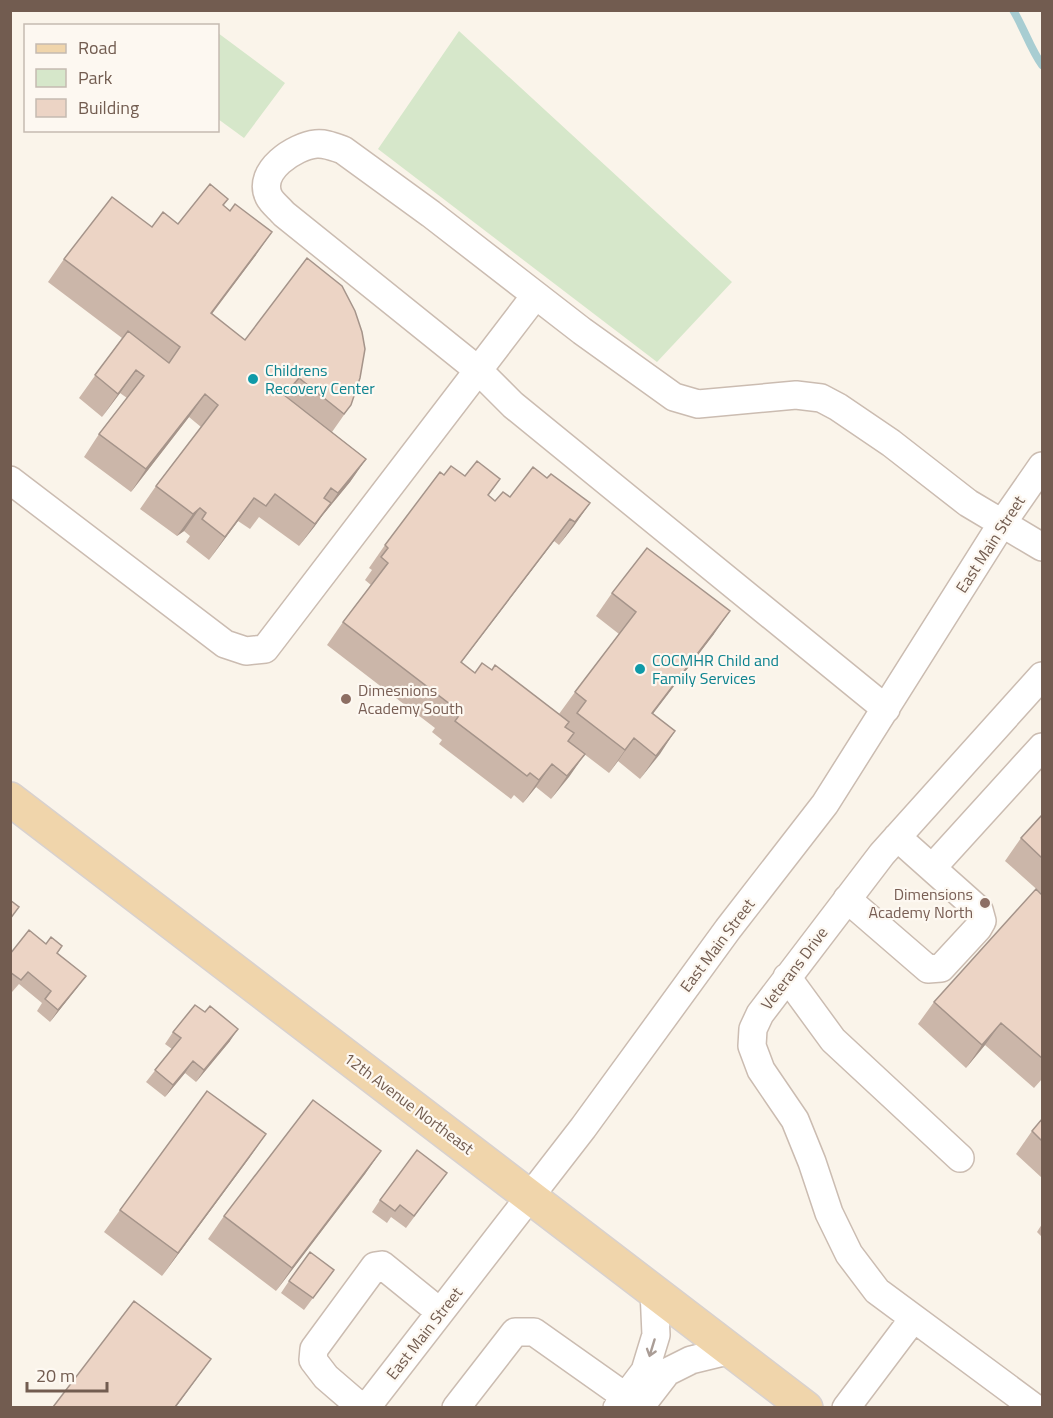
<svg xmlns="http://www.w3.org/2000/svg" width="1053" height="1418" font-family="'Titillium Web',sans-serif">
	<rect width="100%" height="100%" fill="#faf4ea"/>
	<!-- green -->
	<path fill="#d6e7ca" d="M459 31 732 282 657 362 378 149Z
		M218 33 285 83 244 138 218 119Z"/>
	<g fill="none" stroke-linecap="round" stroke-linejoin="round">
		<!-- stream -->
		<path stroke="#a8cdd2" stroke-width="8" d="M1013 10C1024 28 1030 48 1042 65"/>
		<defs>
			<path id="minor" d="M10 480 225 644 246 651 265 649 535 296
				M886 709 513 405 478 370 284 214C280 209 272 203 269 197 256 171 295 146 316 144 326 143 334 147 343 150L431 214 582 331 674 397 698 404 796 395 821 398 838 407 891 443 968 503 1042 547
				M932 868 1042 747
				M847 899 928 969 941 968 978 928 982 921 979 910 897 837
				M787 977 833 1040 960 1158
				M640 1407 667 1372 691 1360 732 1350
				M362 1408 326 1377 313 1360 314 1349 375 1266 382 1265 440 1312
				M366 1408 583 1128 728 929 825 804 1001 525 1042 466
				M456 1408 515 1332H534L640 1407
				M617 1408 645 1371 656 1335 654 1290
				M846 1408 913 1319
				M1035 1408 877 1291 849 1254 829 1213 812 1162 795 1120 761 1070 752 1046 753 1029 760 1014 882 854 1042 676"/>
			<path id="major" d="M10 799 806 1408"/>
		</defs>
		<!-- minor casing -->
		<use href="#minor" stroke="#cbbcb1" stroke-width="30"/>
		<!-- major casing -->
		<use href="#major" stroke="#d8d1ce" stroke-width="36"/>
		<!-- minor -->
		<use href="#minor" stroke="#fff" stroke-width="27"/>
		<!-- major -->
		<use href="#major" stroke="#f0d5ab" stroke-width="33"/>
	</g>
	<!-- wall -->
	<path fill="#cbb6a9" d="M228 199 223 206 256 255 212 314 245 340 351 405 332 432 366 459 350 482 322 516 299 546 259 517 250 529 238 521 209 560 186 542 190 536 184 531 177 536 140 509 156 486 201 427 189 417 131 492 84 457 99 434 127 398 120 393 102 417 79 398 122 338 48 282 64 259 152 227 178 224Z
		M444 475 500 479 488 496 495 501 510 497 547 478 590 503 559 545 554 541 461 662 475 673 492 670 559 714 575 692 619 634 596 616 612 593 714 634 652 714 675 731 640 779 618 761 609 773 575 747 585 754 551 799 536 787 523 803 514 795 511 799 439 744 442 740 432 732 435 728 327 645 343 622 371 585 365 580 372 570 369 568 385 545Z
		M1042 815V1079L1034 1088 985 1045 966 1068 918 1024 934 1002 1042 894 1005 861 1021 838Z
		M57 953 86 976 50 1022 37 1011 42 1003 19 984 12 992 10 991V954Z
		M173 1032 230 1041 196 1082 185 1073 165 1097 146 1082 172 1049 165 1044Z
		M1042 1119V1178L1016 1154 1032 1131Z
		M381 1151 365 1174 276 1291 208 1239 224 1216Z
		M250 1157 162 1276 104 1232 120 1210Z
		M447 1173 406 1228 391 1217 387 1223 372 1212 380 1200Z
		M1042 1224V1237L1037 1232Z
		M334 1270 304 1310 281 1293 289 1281Z"/>
	<!-- shaded-wall -->
	<path fill="#a5948a" d="M272 232 256 255 195 336 211 313Z
		M136 370 120 393 102 417 118 394Z
		M299 378 283 401 284 395Z
		M205 394 189 417 131 492 146 469Z
		M366 459 350 482 322 516 338 493Z
		M254 498 238 521 209 560 225 537Z
		M331 503 315 526 299 546 315 524Z
		M590 503 574 526 559 545 575 522Z
		M200 508 184 531 177 536 193 514Z
		M570 519 554 541 445 684 461 662Z
		M730 611 714 634 636 736 652 713Z
		M675 731 660 754 640 779 656 756Z
		M634 738 618 761 609 773 625 750Z
		M585 754 569 777 551 799 567 776Z
		M552 764 536 787 523 803 539 780Z
		M86 976 77 988 50 1022 58 1010Z
		M1001 1023 985 1045 966 1068 982 1045Z
		M238 1029 230 1041 196 1082 204 1070Z
		M193 1061 185 1073 165 1097 173 1085Z
		M266 1134 250 1157 162 1276 178 1253Z
		M381 1151 365 1174 276 1291 292 1268Z
		M211 1359 176 1407H175Z"/>
	<!-- building -->
	<path fill="#ecd4c5" stroke="#a5948a" stroke-width="1.5" d="M210 184 228 199 223 205 230 211 235 204 272 232 211 313 245 340 307 258 342 286 355 311 362 332 365 349 360 378 351 405 344 414 299 378 284 395 366 459 338 493 331 488 324 498 331 503 315 524 275 494 266 506 254 498 225 537 202 519 206 513 200 508 193 514 156 486 218 405 205 394 146 469 99 434 144 376 136 370 118 394 95 375 128 331 169 363 180 347 64 259 112 197 152 227 163 212 178 224Z
		M477 461 500 479 488 495 495 501 503 492 510 497 533 467 547 478 551 474 590 503 575 522 570 519 461 662 475 673 482 663 492 670 495 665 569 722 565 727 574 733 568 741 585 754 567 776 552 764 539 780 530 773 527 776 455 721 458 717 448 709 451 705 343 622 388 563 381 557 388 548 385 545 440 472 444 475 451 466 465 476Z
		M647 548 730 611 652 713 675 731 656 756 634 738 625 750 577 713 586 701 575 692 636 612 612 593Z
		M1042 815V858L1021 838Z
		M1036 889 1042 895V1058L1001 1023 982 1045 934 1002Z
		M10 900 19 907 10 919Z
		M29 930 46 944 51 937 62 946 57 953 86 976 58 1010 45 999 51 991 28 972 21 980 10 972V954Z
		M195 1005 205 1012 210 1006 238 1029 204 1070 193 1061 173 1085 155 1070 181 1038 173 1032Z
		M207 1091 266 1134 178 1253 120 1210Z
		M313 1100 381 1151 292 1268 224 1216Z
		M1042 1119V1141L1032 1131Z
		M417 1150 447 1173 414 1216 400 1205 395 1211 380 1200Z
		M310 1252 334 1270 313 1298 289 1281Z
		M134 1301 211 1359 175 1407H53Z"/>
	<!-- one-way arrows -->
	<defs><path id="oneway-shaft" d="M-6 0H5M1.5-3L5.5 0L1.5 3" fill="none" stroke-width="1.6" stroke-linecap="round" stroke-linejoin="round" transform="scale(1.5)"/></defs>
	<use stroke="#aa9d96" href="#oneway-shaft" transform="translate(652 1348) rotate(107)"/>
	<!-- markers -->
	<g fill="#0f9aa8" stroke="#fdf8f1" stroke-width="2">
		<circle cx="253" cy="379" r="6"/>
		<circle cx="640" cy="669" r="6"/>
	</g>
	<g fill="#8d6e63" stroke="#fdf8f1" stroke-width="2">
		<circle cx="346" cy="699" r="6"/>
		<circle cx="985" cy="903" r="6"/>
	</g>
	<g text-anchor="middle" stroke-width="4.5" stroke-linejoin="round" paint-order="stroke">
		<!-- culture labels -->
		<g font-size="16" fill="#0d838f" stroke="#fdf8f1" text-anchor="start">
			<text x="265" y="376">Childrens<tspan x="265" dy="18">Recovery Center</tspan></text>
			<text x="652" y="666">COCMHR Child and<tspan x="652" dy="18">Family Services</tspan></text>
		</g>
		<!-- street labels -->
		<g font-size="16" fill="#725c50" stroke="#fdf8f1">
			<text transform="translate(990 544) rotate(-57)" y="6">East Main Street</text>
			<text transform="translate(717 945) rotate(-53)" y="6">East Main Street</text>
			<text transform="translate(794 968) rotate(-53)" y="6">Veterans Drive</text>
			<text transform="translate(409 1103) rotate(37)" y="6">12th Avenue Northeast</text>
			<text transform="translate(424 1333) rotate(-52)" y="6">East Main Street</text>
		</g>
		<!-- education labels -->
		<g font-size="16" fill="#785e54" stroke="#fdf8f1" text-anchor="start">
			<text x="358" y="696">Dimesnions<tspan x="358" dy="18">Academy South</tspan></text>
			<text x="973" y="900" text-anchor="end">Dimensions<tspan x="973" dy="18">Academy North</tspan></text>
		</g>
	</g>
	<!-- border -->
	<rect width="1053" height="1418" fill="none" stroke="#725c50" stroke-width="24"/>
	<!-- legend -->
	<rect x="24" y="24" width="195" height="108" fill="#fdf8f1" stroke="#c5bab1" stroke-width="1.5"/>
	<rect x="36" y="44" width="30" height="9" fill="#f0d5ab" stroke="#c5bab1" stroke-width="1.5"/>
	<text x="78" y="54" font-size="18" fill="#725c50">Road</text>
	<rect x="36" y="69" width="30" height="18" fill="#d6e7ca" stroke="#c5bab1" stroke-width="1.5"/>
	<text x="78" y="84" font-size="18" fill="#725c50">Park</text>
	<rect x="36" y="99" width="30" height="18" fill="#ecd4c5" stroke="#c5bab1" stroke-width="1.5"/>
	<text x="78" y="114" font-size="18" fill="#725c50">Building</text>
	<!-- scale -->
	<path d="M27 1382v9h80v-9" fill="none" stroke="#725c50" stroke-width="3"/>
	<text x="36" y="1382" font-size="18" fill="#725c50" stroke="#fdf8f1" stroke-width="4.5" paint-order="stroke">20 m</text>
</svg>
